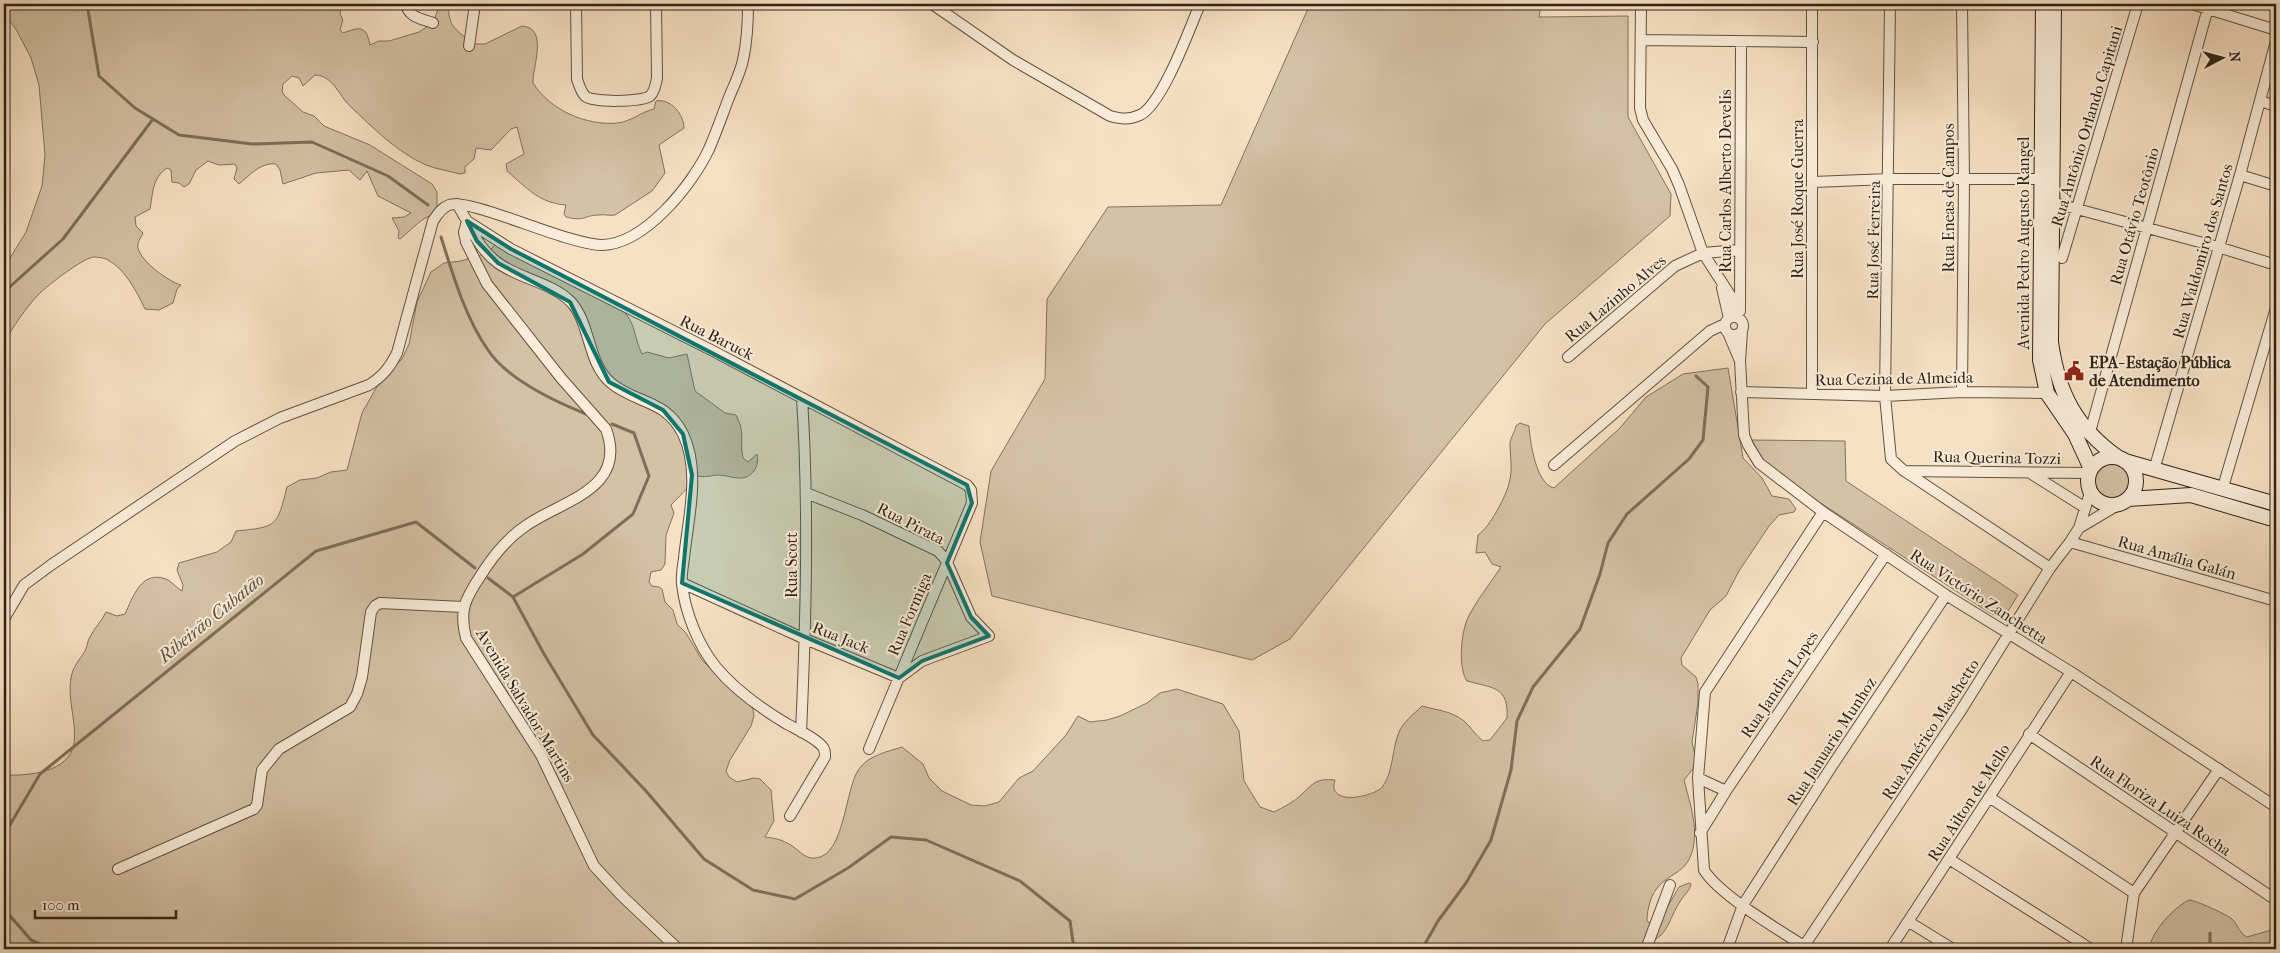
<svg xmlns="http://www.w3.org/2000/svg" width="2280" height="953" font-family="'IM FELL French Canon',serif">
	<rect width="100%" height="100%" fill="#f7e1c4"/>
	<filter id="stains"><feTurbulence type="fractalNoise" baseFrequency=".004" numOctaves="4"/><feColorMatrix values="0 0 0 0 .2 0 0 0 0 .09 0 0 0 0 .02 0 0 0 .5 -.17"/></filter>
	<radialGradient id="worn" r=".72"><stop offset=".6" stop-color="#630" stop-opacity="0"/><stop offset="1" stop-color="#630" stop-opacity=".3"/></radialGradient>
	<!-- green -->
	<path fill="#d5c1a6" stroke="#82725e" d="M4 4H341L340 14 343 20 340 30 343 33C360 27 366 25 370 45L379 41H389L419 32 433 23 440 4H449C447 27 457 31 475 44H485L522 26C549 28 532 68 533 83 550 110 586 126 618 123 632 121 641 112 654 109L656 101C671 98 684 115 684 128L659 145 665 173 652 191 615 215C609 216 605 214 599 215 584 215 586 222 566 217L564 214 566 205C539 203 527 188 507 171L506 164 524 154 517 127 511 129 491 150 476 148 474 159 465 167V173L460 174C449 171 436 169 426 165 398 153 372 127 350 106 338 95 334 76 315 75L303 86 299 78 292 76 283 84 282 91 284 95 303 112 314 116 324 126 370 145 432 184 437 192V213C420 218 414 228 400 239L398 238 399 231 392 218 404 217 411 213 378 196 367 171 360 180 349 170 316 173 283 184 280 170 276 164C261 162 250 175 239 184L234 179 237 168 235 164 219 165 208 161 196 170 189 184 184 187 179 183 172 182 171 170 167 168C152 178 153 193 150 209L135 217 136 226 143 233C142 236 138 241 138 244 135 258 169 282 181 285L177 289 173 303 159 310 145 309C137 292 125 269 108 260 105 258 97 257 93 257 82 259 48 285 39 294 25 309 13 326 4 344V268L26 232 42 186 45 155 39 85 31 58 17 31 8 18 4 17Z
		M1310 4H1541L1539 17 1628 16V117L1671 194 1670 216 1545 324 1290 639 1252 660 992 596 980 542 991 471 1045 379 1047 299 1108 207 1221 205Z
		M497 242 621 308C637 325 633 335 642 354L647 352 669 358 687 354 695 391 725 413 736 415C746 434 739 439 743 458L748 462 757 454C760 466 752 479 739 478 732 478 725 475 719 475 711 475 707 478 699 476L671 505 674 513 666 535 665 564 661 570 651 572 649 582 652 586 659 587 662 589 665 602 673 610 677 624 686 633 702 660 715 673 741 693 753 709 754 716 751 726 730 760 726 771 729 777 737 782 754 778 760 779 771 790 774 821 765 837C772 838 780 839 787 843 797 847 804 860 816 858 845 855 845 788 859 769 869 755 887 752 902 747L923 764 929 778 942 791 971 805 985 806 999 802 1019 778 1033 771 1066 735 1078 716 1090 722 1107 720 1120 716 1147 703 1160 693 1177 689 1223 704 1239 731 1244 781 1260 807 1274 812C1284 807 1294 802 1301 795 1314 783 1316 778 1335 780 1326 807 1374 797 1382 787 1393 775 1392 748 1399 732 1403 722 1414 714 1422 706 1436 710 1452 711 1464 721 1471 727 1475 735 1483 741L1490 740 1507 718C1509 686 1492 688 1467 681 1458 668 1461 635 1467 620 1475 602 1490 584 1501 567L1492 564 1485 552 1476 553 1478 535C1489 528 1506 497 1509 483 1513 470 1510 457 1510 444 1510 438 1515 432 1516 426L1520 423 1529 426C1530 442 1536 484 1554 488L1620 428 1646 397 1683 374 1728 368 1743 458 1762 478 1772 496 1789 499 1796 509 1794 512 1779 515 1769 526 1739 571 1726 596 1710 610 1681 658 1682 665 1696 677 1698 684V703L1692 742 1697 764 1684 780C1690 804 1700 831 1691 855 1683 878 1659 873 1650 902 1648 909 1647 914 1647 921L1652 924 1658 923 1679 887 1689 883 1691 884C1690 890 1685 894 1681 900 1667 921 1669 939 1641 945L1639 949H4V775C27 776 70 773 74 743 77 722 67 700 71 678 73 666 79 661 85 651 87 647 87 642 90 637 94 628 102 621 106 612L117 616 125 614C133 597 141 570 166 579 171 581 177 588 182 591L183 585 177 570 179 563 217 552 231 542 236 531C277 527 277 527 287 487L300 480 317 478 331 472 347 470 362 413 379 383 402 359 409 344 417 302 431 272 444 263 461 261 488 253Z
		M1751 440 1845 441 1846 481 2018 595 2005 616 1999 617 1990 613 1796 487C1778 473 1760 463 1751 440Z
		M2095 480a18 18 0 1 1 36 0a18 18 0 1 1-36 0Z
		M2189 900C2195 900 2228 915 2232 919 2238 925 2239 933 2247 937L2275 929 2276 933 2268 949H2149C2152 931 2173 908 2189 900Z"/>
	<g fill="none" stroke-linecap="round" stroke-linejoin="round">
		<!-- stream -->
		<path stroke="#7e6e5a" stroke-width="3" d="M87 4 99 76 135 108 179 135 252 144 312 142 388 176 428 205
			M441 237C453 275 465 317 488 350 507 379 554 401 586 414
			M4 292 63 239 153 119
			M488 578 513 597 583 554 633 514 649 476 634 433 612 424
			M513 597 544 654 593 735 646 791 704 859 753 890 795 899 848 868 891 837 926 840 1020 881 1070 921 1074 949
			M4 835 40 774 316 551 416 522 475 568
			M4 909 31 940 52 949
			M2210 933V949
			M1422 949 1438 921 1466 883 1491 840 1511 770 1517 721 1533 687 1580 629 1600 574 1608 543 1627 514 1689 459 1703 440 1708 387 1696 376"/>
		<defs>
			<path id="street" d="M406 4C408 17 422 19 433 23
				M576 4 577 79C579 85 581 92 585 96 593 103 642 102 650 96 655 91 656 84 657 78L656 4
				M932 4 1013 60 1110 116C1121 119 1129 120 1140 115 1162 105 1190 28 1200 4
				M1641 4 1640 108 1643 120 1672 169 1679 185 1703 253 1732 298 1736 317
				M1812 4V394
				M1890 4 1885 396 1891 459 1903 470 2050 568
				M1962 4 1964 179 1962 392
				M2192 4 2276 30
				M1641 40 1813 42
				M469 46 475 4
				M2260 101 2276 106
				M2240 175 2276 186
				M1813 182 1889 179H2041
				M2051 202 2218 247 2276 265
				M457 204 467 221 511 249 715 352 967 485 971 490 972 503 869 749
				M467 221 464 232 466 242 487 284 561 378 606 429C628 489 563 500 527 525 507 538 493 556 481 575 465 599 459 610 466 638L541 755 594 866 621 895 678 949
				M468 224C476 239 484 253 498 263 520 279 551 282 571 302 591 324 587 363 611 383 636 404 666 399 683 434 701 471 688 519 684 558 683 566 681 576 682 584 685 612 698 645 716 667 735 690 762 709 787 724 798 730 814 737 822 746 825 749 825 752 825 757L790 816
				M2062 258 2138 4
				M1722 288 1729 318
				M1740 311 1741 42
				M1725 326a9 9 0 1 1 18 0a9 9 0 1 1-18 0Z
				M1742 331 1740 361 1744 435 1748 445 1759 463 1823 512 1946 595 2071 672 2276 807
				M1729 335 1740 361
				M1568 357 1675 266 1703 253 1739 250
				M1741 392 1885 396 1962 392 2047 393
				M2090 432 2208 8
				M1554 465 1710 331 1725 324
				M2154 470 2240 175 2276 41
				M1904 471 2090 473
				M2030 473 2084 507
				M2223 487 2276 308
				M2079 528 2121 503
				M2070 542 2276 601
				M682 583 805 639 899 678 922 661 989 636 971 617 946 560 938 551 862 515 806 493
				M4 619 24 585 51 565 235 441 280 418 369 385C383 376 390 367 397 353L433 221C437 215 441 208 449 205 469 197 568 245 602 245 645 244 692 185 709 149 716 133 722 116 728 100 733 87 740 74 743 60 747 42 748 23 748 4
				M801 732C806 621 809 510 802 398
				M2029 734 2276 900
				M1698 778 1726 791
				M1989 797 2134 893
				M1700 833 1726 791 1886 554
				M1949 859 2091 949
				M118 869 254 809 257 805 262 770 279 749 350 707 357 694 362 677 371 612 375 606 380 603 463 607
				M1909 922 1953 949
				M1646 949 1670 885
				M1727 949 1743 905 1830 769 1946 595
				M1802 949 1960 712 2050 568 2070 542 2079 528 2089 496V487
				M1809 949C1782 932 1719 895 1704 870L1698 778 1705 692 1823 512
				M1890 949 2071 672
				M2126 949 2134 893 2219 769"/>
			<path id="secondary" d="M2043 4 2040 360 2047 393 2075 434 2091 469
				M2054 4 2051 342C2058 393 2076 428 2119 458
				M2088 481a24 24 0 1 1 48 0a24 24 0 1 1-48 0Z
				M2125 461 2276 504
				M2128 499 2191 495 2276 520"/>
		</defs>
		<!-- street casing -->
		<use href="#street" stroke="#605241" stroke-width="12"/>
		<!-- secondary casing -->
		<use href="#secondary" stroke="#2e2215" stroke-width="16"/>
		<!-- street -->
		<use href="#street" stroke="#faecd9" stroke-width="10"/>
		<!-- secondary -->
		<use href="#secondary" stroke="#faecd9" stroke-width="14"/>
	</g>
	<!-- marked area -->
	<path fill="#0f766e" fill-opacity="0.2" stroke="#0f766e" stroke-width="4" stroke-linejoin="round" d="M467 221 511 249 967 485 972 503 947 563 971 617 989 636 922 661 899 678 682 583 692 475 683 434 663 410 609 382 570 302 498 263 477 241Z"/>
	<!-- icons -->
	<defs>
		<symbol id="civic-bare" viewBox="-9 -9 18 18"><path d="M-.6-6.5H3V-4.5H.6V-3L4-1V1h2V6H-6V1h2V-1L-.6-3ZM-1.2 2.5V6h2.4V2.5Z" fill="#8f2418" stroke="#faecd9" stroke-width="2.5" paint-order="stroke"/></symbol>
	</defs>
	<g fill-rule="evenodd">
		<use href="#civic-bare" x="2060" y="357" width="28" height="28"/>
	</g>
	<g text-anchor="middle" stroke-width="4" stroke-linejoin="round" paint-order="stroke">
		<!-- street labels -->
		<g font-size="16" fill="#2e2215" stroke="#faecd9">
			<text transform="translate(2086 126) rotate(-73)" y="6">Rua Antônio Orlando Capitani</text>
			<text transform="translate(1725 181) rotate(-90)" y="6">Rua Carlos Alberto Develis</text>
			<text transform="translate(1948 198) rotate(-90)" y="6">Rua Eneas de Campos</text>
			<text transform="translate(1797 199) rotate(-90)" y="6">Rua José Roque Guerra</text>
			<text transform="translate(2134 216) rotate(-74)" y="6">Rua Otávio Teotônio</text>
			<text transform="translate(1873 240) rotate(-89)" y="6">Rua José Ferreira</text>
			<text transform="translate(2023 243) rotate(-90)" y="6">Avenida Pedro Augusto Rangel</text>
			<text transform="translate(2202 251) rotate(-74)" y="6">Rua Waldomiro dos Santos</text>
			<text transform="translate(1615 298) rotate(-40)" y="6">Rua Lazinho Alves</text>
			<text transform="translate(717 337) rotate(27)" y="6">Rua Baruck</text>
			<text transform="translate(1894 378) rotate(-1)" y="6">Rua Cezina de Almeida</text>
			<text transform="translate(1997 457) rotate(1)" y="6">Rua Querina Tozzi</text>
			<text transform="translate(911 523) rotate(27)" y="6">Rua Pirata</text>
			<text transform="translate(2177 557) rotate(16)" y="6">Rua Amália Galán</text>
			<text transform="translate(791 565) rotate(-90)" y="6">Rua Scott</text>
			<text transform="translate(1979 596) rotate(33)" y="6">Rua Victório Zanchetta</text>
			<text transform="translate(909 614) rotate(-67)" y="6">Rua Formiga</text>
			<text transform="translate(841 637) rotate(22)" y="6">Rua Jack</text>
			<text transform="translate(1779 684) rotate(-56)" y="6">Rua Jandira Lopes</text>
			<text transform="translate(526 705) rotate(59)" y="6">Avenida Salvador Martins</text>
			<text transform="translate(1930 729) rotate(-57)" y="6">Rua Américo Maschetto</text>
			<text transform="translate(1831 741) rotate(-57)" y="6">Rua Januario Munhoz</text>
			<text transform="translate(1968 802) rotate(-57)" y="6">Rua Ailton de Mello</text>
			<text transform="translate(2161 805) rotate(34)" y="6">Rua Floriza Luiza Rocha</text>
		</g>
		<!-- poi labels -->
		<g font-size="16" font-weight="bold" fill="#2e2215" stroke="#faecd9" text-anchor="start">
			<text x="2089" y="368">EPA- Estação Pública<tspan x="2089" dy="18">de Atendimento</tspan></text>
		</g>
		<!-- water labels -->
		<g font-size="18" font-style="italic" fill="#5d4e3d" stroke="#faecd9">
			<text transform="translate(211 618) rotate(-39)" y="6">Ribeirão Cubatão</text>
		</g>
	</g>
	<!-- margin -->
	<rect width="2280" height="953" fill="none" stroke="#f7e1c4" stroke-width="20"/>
	<rect x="5" y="5" width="2270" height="943" fill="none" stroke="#2e2215" stroke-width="2.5"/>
	<rect x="10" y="10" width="2260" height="933" fill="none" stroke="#2e2215"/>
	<!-- north arrow -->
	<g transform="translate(2222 58) rotate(84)" stroke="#faecd9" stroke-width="4" paint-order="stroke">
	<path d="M0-4L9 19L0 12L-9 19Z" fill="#2e2215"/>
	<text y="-8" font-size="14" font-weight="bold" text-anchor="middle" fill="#2e2215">N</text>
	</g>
	<!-- scale -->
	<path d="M35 910v8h141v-8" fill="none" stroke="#2e2215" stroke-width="2.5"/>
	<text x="42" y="910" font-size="15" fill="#2e2215" stroke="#faecd9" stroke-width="4" paint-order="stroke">100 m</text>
	<rect width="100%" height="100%" filter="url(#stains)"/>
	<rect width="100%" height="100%" fill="url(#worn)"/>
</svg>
